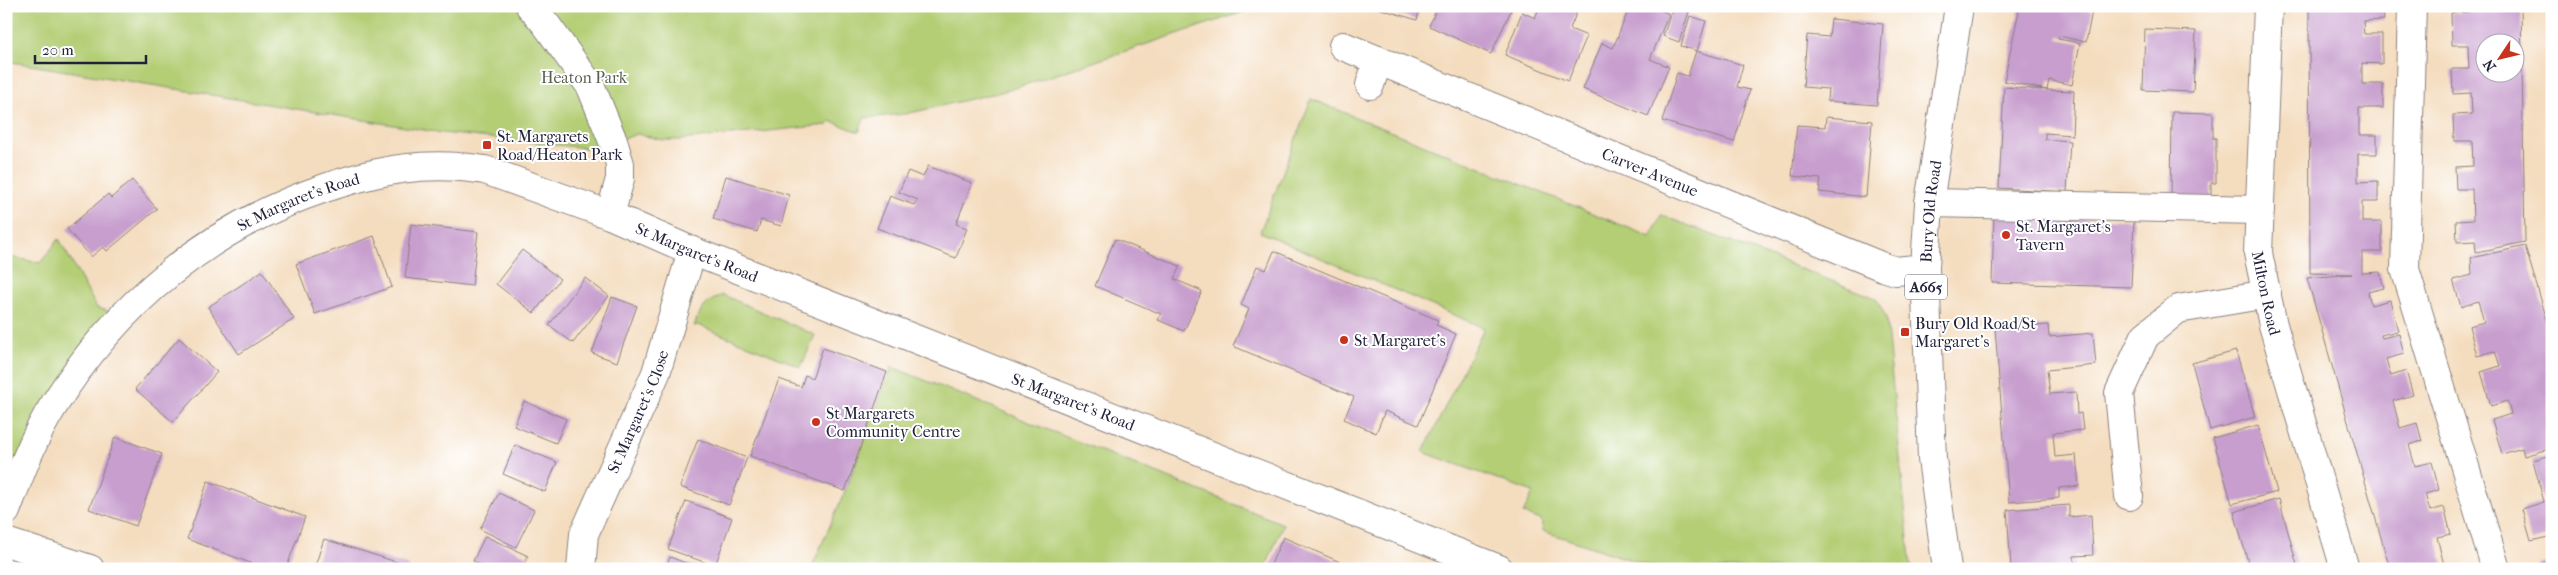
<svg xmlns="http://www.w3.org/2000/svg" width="2558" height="575" font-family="'IM FELL French Canon',serif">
	<rect width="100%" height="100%" fill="#fff"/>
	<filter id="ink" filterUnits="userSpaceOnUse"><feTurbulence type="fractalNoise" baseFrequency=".02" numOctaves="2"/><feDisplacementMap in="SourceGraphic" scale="10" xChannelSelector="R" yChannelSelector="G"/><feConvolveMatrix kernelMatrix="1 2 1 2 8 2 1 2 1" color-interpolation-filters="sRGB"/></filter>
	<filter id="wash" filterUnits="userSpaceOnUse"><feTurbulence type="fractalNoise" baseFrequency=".0096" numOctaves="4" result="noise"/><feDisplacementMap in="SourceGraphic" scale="20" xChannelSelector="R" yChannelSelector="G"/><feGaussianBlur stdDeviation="1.12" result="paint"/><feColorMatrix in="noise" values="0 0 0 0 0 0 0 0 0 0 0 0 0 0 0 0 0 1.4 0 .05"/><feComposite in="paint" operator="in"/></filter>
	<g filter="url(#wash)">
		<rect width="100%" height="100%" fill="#f4ddbf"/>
		<!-- green -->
		<path fill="#b3ce74" stroke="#6a7858" d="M6 6H1261L1009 90 906 114 864 118 859 132 830 121 828 125 680 140H663L637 134 596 149 442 133 6 61Z
			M1311 99 1651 237 1661 215 1876 298 1886 318 1911 569H1659L1543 531 1541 520 1523 514 1533 492 1423 452 1484 328 1260 232Z
			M59 239 97 308 109 311 90 334 6 480V256L40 263Z
			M723 295 815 335 801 367 698 325 694 326C700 310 706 301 723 295Z
			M892 367 1283 524 1265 569H811L845 491Z"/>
		<g id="blocks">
			<!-- building -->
			<path fill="#c79ece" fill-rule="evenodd" d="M1371 6H1420L1417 20Z
				M1438 6H1513L1491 54 1429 26Z
				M1540 6H1579L1570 29 1587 36 1568 81 1505 55 1522 12 1535 18Z
				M1630 6H1652L1669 14 1650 59 1669 67 1648 116 1583 89 1602 43 1613 48Z
				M2020 6H2070L2092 11 2086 42 2059 36 2058 39 2080 43 2072 85 2049 80 2047 90 2074 91 2072 135 2045 133V139L2070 141 2067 192 1999 188 2004 87 2047 90 2004 81Z
				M2309 6H2383L2384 20 2363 21 2364 34H2382V64L2362 63V84H2383V108H2359V135H2377V154H2358V182L2378 181V202H2362V222H2382V252H2362V273L2380 272 2384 288 2368 292 2371 305 2390 300 2398 331 2381 335 2382 338 2399 334 2404 354 2386 359 2391 376 2406 371 2413 395 2393 401 2400 428 2417 423 2422 441 2409 445 2415 466 2432 462 2439 490 2425 494 2430 511 2444 507 2451 534 2437 537 2445 569H2390L2307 278 2352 274 2310 273Z
				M2469 6H2521L2525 242 2476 252 2475 241 2457 242 2456 221 2473 220 2472 189H2456L2455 167 2473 166 2472 141H2454L2453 115 2472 114 2471 93 2453 94 2452 69H2469L2468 45H2452L2451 13 2469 12ZM2486 42H2516V72H2486Z
				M1673 7 1689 12 1679 42 1663 36Z
				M1690 16 1706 21 1697 51 1681 46Z
				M1831 19 1883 24 1877 105 1827 101 1828 89 1803 87 1807 35 1829 37Z
				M2145 29 2196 31 2193 92 2143 90Z
				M1696 51 1743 65 1737 87 1750 90 1734 142 1662 121 1677 73 1688 76Z
				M2172 112 2213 113V138H2216V183H2211V198H2171Z
				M1826 117 1872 121 1866 197 1819 192 1821 179 1792 176 1797 125 1825 127Z
				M928 166 972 183 956 224 967 228 956 258 877 228 890 196 914 205 918 200 899 192 908 171 923 177Z
				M726 176 789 195 781 226 761 220 757 232 713 219Z
				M132 180 157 209 107 251 103 247 91 257 67 229 108 194 111 198Z
				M1994 216 2134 220 2131 287 1992 283Z
				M411 224 478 232 472 286 405 278Z
				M374 236 392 287 315 314 296 264Z
				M1115 239 1180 266 1174 279 1202 291 1184 331 1158 320 1161 314 1095 286Z
				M2525 246 2552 337V448L2524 456 2522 448 2502 454 2492 420 2511 414 2507 401 2491 406 2481 372 2500 366 2495 351 2477 356 2469 326 2484 322 2478 301 2461 307 2453 280 2472 275 2471 258Z
				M522 250 560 279 534 313 496 284Z
				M1274 251 1438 320 1436 325 1456 334 1418 425 1385 411 1376 433 1344 419 1354 397 1233 346 1249 309 1241 305 1257 266 1266 270Z
				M262 271 294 319 239 354 208 307Z
				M585 278 609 296 573 343 549 325Z
				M612 297 637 306 617 362 592 353Z
				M2048 325 2049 337 2093 333 2096 365 2047 370 2050 394 2076 392 2077 414 2081 413 2083 430 2053 433 2055 457 2076 455 2079 486 2059 488V498L2009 502 1995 329Z
				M179 338 217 372 173 422 135 389Z
				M823 348 887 372 845 491 750 456 779 379 801 387 805 375 812 378Z
				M2236 351 2255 417 2210 430 2192 363Z
				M524 401 566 419 556 443 514 426Z
				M2258 425 2277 492 2232 504 2213 438Z
				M115 437 162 454 136 526 89 509Z
				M698 439 747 458 729 505 680 487Z
				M515 445 557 462 545 492 503 474Z
				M2552 455V536L2531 541 2522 509 2544 502 2533 460Z
				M208 481 305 517 286 569H266L187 539Z
				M499 493 534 510 516 547 480 529Z
				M2279 499 2297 565 2285 569H2250L2234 512Z
				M686 501 732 518 715 566 668 549Z
				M2069 505V517L2091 515 2093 555 2074 556 2075 569H2011L2007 510Z
				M485 536 528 556 522 569H489L473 561Z
				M1283 537 1356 569H1269Z
				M324 539 409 566 408 569H314Z
				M670 557 701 569H665Z
				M2552 560V569H2540L2539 564Z"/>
		</g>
	</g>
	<g filter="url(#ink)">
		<use href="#blocks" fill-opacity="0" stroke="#8b807d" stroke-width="1"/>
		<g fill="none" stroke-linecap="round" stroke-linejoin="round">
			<defs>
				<g id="minor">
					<path d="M530 6 545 23 591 87 613 141 620 164V179L610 215"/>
					<path id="s1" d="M2268 6 2258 253 2273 325 2345 569"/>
					<path d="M2412 6 2405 269 2496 569"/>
					<path id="s2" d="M1343 46 1883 267 1896 271 1925 268"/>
					<path d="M1370 85 1378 60"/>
					<path d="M1929 203 2260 210"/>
					<path d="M2129 496 2119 393 2145 336 2178 309 2267 294"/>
					<path id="s3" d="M6 511C19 477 32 440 52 408 116 304 209 227 325 188 381 169 426 161 485 170L610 215 692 251 1499 569"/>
					<path d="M6 542 90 569"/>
					<path id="s4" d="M581 569 584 534 656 373 692 251"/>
				</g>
				<g id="major">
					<path id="s5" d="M1947 569 1932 459 1925 268 1929 203 1959 6"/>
				</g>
			</defs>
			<!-- minor casing -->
			<use href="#minor" stroke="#8b807d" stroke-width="30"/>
			<!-- major casing -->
			<use href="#major" stroke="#8b807d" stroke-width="30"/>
			<!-- minor -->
			<use href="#minor" stroke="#fff" stroke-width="28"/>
			<!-- major -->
			<use href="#major" stroke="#fff" stroke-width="28"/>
		</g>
	</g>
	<!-- markers -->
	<g fill="#c8321e" stroke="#fff" stroke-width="2">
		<rect x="482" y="140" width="10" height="10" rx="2.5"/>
		<circle cx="2006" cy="235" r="5"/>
		<rect x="1900" y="327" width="10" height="10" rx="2.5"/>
		<circle cx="1344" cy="340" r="5"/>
		<circle cx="816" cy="422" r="5"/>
	</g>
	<g text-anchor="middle" stroke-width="4" stroke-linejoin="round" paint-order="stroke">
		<!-- shield labels -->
		<rect fill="#fff" stroke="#646476" stroke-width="1" x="1905" y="274.5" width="42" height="25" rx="4"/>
		<g font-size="15" font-weight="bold" fill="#22223b">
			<text x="1926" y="292">A665</text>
		</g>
		<!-- park labels -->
		<g font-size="16" fill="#555e4f" stroke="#fff">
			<text x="584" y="83">Heaton Park</text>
		</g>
		<!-- poi labels -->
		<g font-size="16" fill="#22223b" stroke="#fff" text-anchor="start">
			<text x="497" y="142">St. Margarets<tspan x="497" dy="18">Road/Heaton Park</tspan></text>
			<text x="2016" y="232">St. Margaret's<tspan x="2016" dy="18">Tavern</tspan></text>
			<text x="1915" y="329">Bury Old Road/St<tspan x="1915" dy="18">Margaret's</tspan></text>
			<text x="1354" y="346">St Margaret's</text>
			<text x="826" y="419">St Margarets<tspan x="826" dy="18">Community Centre</tspan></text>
		</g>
		<!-- street labels -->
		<g font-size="16" fill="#22223b" stroke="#fff">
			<text dy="6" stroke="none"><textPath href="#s2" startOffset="332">Carver Avenue</textPath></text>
			<text dy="6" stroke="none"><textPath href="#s3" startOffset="441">St Margaret's Road</textPath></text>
			<text dy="6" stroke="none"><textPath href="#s5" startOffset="359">Bury Old Road</textPath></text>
			<text dy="6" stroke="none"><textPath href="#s3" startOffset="861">St Margaret's Road</textPath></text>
			<text dy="6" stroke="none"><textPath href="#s1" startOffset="288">Milton Road</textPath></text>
			<text dy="6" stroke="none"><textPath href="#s3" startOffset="1266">St Margaret's Road</textPath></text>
			<text dy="6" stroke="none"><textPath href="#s4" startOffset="169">St Margaret's Close</textPath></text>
		</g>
	</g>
	<!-- margin -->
	<rect width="2558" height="575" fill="none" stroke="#fff" stroke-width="25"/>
	<!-- north arrow -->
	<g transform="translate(2500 58) rotate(235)"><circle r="24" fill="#ffffff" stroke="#a7a7b1"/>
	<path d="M0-4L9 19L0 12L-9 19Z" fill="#c8321e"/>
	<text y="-8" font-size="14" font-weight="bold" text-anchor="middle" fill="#22223b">N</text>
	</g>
	<!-- scale -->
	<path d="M35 55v8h111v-8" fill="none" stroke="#22223b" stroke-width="2.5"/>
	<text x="42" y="55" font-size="15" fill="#22223b" stroke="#ffffff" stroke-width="4" paint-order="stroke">20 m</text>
</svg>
